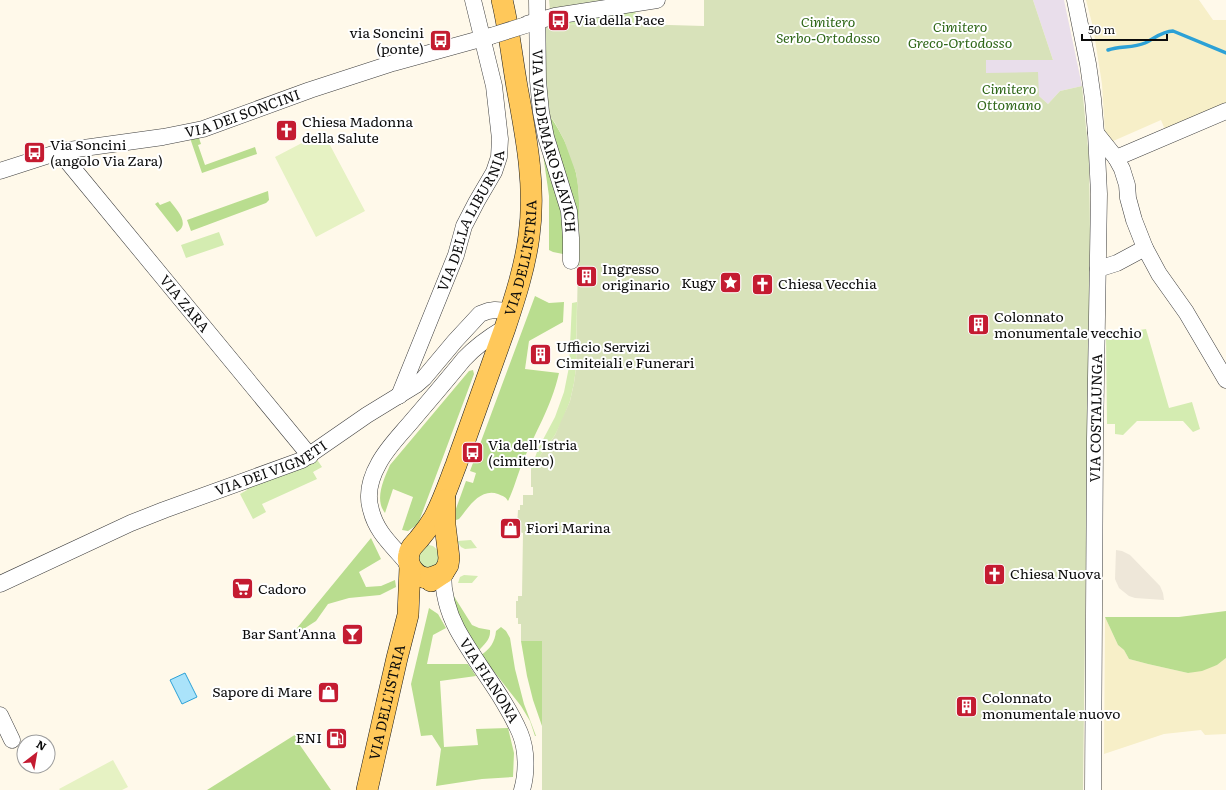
<svg xmlns="http://www.w3.org/2000/svg" width="1226" height="790" font-family="Literata,serif">
	<rect width="100%" height="100%" fill="#fff9ea"/>
	<!-- industrial -->
	<path fill="#e9deeb" d="M1033 0H1064L1082 86 1060 91 1048 104 1039 96 986 73V60H1053Z"/>
	<!-- farmland -->
	<path fill="#f7efc8" d="M1086 0H1199L1213 20H1226V107L1166 132 1161 120 1111 142 1105 133 1102 84 1093 27Z
		M1105 617 1118 645 1124 650 1129 659 1148 664 1188 673 1217 665 1226 658V734L1205 735 1201 730 1164 734 1104 754Z"/>
	<!-- green -->
	<path fill="#d4ecb1" d="M636 10 634 24 545 25Z
		M219 232 224 245 186 258 181 245Z
		M577 302 576 368 574 383 570 401 562 421 555 435 540 456 539 469H531L538 449 555 417 564 392 569 367 572 303Z
		M1146 329 1169 408 1192 402 1200 429 1193 432 1183 421H1137L1123 435 1115 434V424H1107L1106 335Z
		M316 458 322 467 313 472 317 479 262 504 266 512 253 519 240 494 247 490 246 487Z
		M471 540 477 548 465 549 461 547 457 541Z
		M429 545 433 546 440 552V564L422 570 416 555 425 546Z
		M464 575 478 576 472 583H458L460 577Z"/>
	<!-- forest -->
	<path fill="#b9dd8f" d="M545 109C559 128 571 150 576 173 582 198 578 232 578 257Z
		M198 135 201 144 198 145 205 165 255 147 257 154 202 173 190 138Z
		M543 154 565 213 568 255 553 252 549 250V196Z
		M268 191 269 200 266 203 191 231 187 220Z
		M170 201C176 209 191 224 177 232L155 204 158 202 160 205Z
		M535 296 549 303 564 302 563 322 529 341 525 369 559 373C551 408 535 432 522 464 517 476 514 489 508 501 506 497 503 496 498 494 480 488 469 507 459 519L456 520 453 517 466 481 473 483 476 473 470 471Z
		M473 370 474 374 418 524 408 531 402 530 413 497 393 489 385 513C374 499 384 479 390 465L469 371Z
		M371 538 381 559 359 572 366 587 381 586 395 580 396 587 380 595 349 598 328 604 316 621 288 639Z
		M450 590 472 625 479 628 490 630C491 639 484 645 478 651L454 608Z
		M429 608 438 614 446 628 433 635 427 664H468L476 676 440 681 444 747 478 745 476 729 508 728 514 753 513 777 482 779 436 786 441 749 432 735 421 736 411 684Z
		M1226 611V658L1217 665 1202 671 1188 673 1148 664 1129 659 1124 650 1118 645 1105 617H1179Z
		M501 627 506 631 510 638 515 669 524 704 536 736H535L530 721 521 706 481 655C490 649 495 642 496 631Z
		M521 641H542V726L533 700 527 676Z
		M301 731 295 738 331 790H207Z"/>
	<!-- cemetery -->
	<path fill="#d8e2ba" d="M549 0H605L550 10Z
		M704 0H1033L1053 60H986V73L1038 72 1039 96 1048 104 1060 91 1082 86 1089 158 1090 229 1083 790H542V641H521V624H518V618H516V601H518V596H522L523 533 519 532V527H517L518 510H520V505H523V495H533V487H531V469H539L540 456 555 435 570 401 574 383 576 368 579 204 578 187 576 173 564 140 555 123 545 109V25L634 24 704 26Z"/>
	<!-- pitch -->
	<path fill="#e6f2c3" d="M323 132 365 211 316 237 275 157Z
		M113 760 128 787 122 790H60L59 789Z"/>
	<!-- plaza -->
	<path fill="#eee7d9" d="M1116 550 1122 551 1130 555 1160 586 1163 593 1164 600 1135 598 1129 596 1119 588 1115 579Z"/>
	<!-- water -->
	<path fill="#aae3fa" stroke="#2ca1d6" d="M185 673 197 697 182 704 170 680Z"/>
	<g fill="none" stroke-linecap="round" stroke-linejoin="round">
		<!-- stream -->
		<path stroke="#2ca1d6" stroke-width="3.5" d="M1108 50C1120 46 1133 48 1145 43 1154 39 1162 31 1173 31L1226 53"/>
		<defs>
			<g id="minor">
				<path id="s1" d="M537 0 538 81 541 112 546 137 569 211 571 238V261"/>
				<path d="M1075 0 1088 64 1093 99 1096 133 1099 194 1095 439 1093 790"/>
				<path d="M527 24 555 16 657 0"/>
				<path d="M1096 133 1116 158 1226 111"/>
				<path id="s2" d="M62 151 67 161 310 456"/>
				<path d="M1116 158 1122 169 1127 185 1128 198 1134 220 1145 248 1159 274 1186 312 1226 380"/>
				<path id="s3" d="M0 171 62 151 163 137 203 129 310 90 393 63 491 36"/>
				<path d="M1098 269 1117 263 1145 248"/>
				<path id="s4" d="M399 396 456 255 464 226 477 201 494 172 499 157 500 139 494 86 473 0"/>
				<path d="M410 567C396 548 377 535 371 510 366 494 371 477 379 463 387 448 400 435 411 422 429 401 447 380 464 359 476 346 489 337 504 328"/>
				<path id="s5" d="M443 573C443 592 448 612 457 629 476 664 504 696 520 733 527 750 527 773 522 790"/>
				<path id="s6" d="M0 584 131 523 164 510 302 460 367 415 416 385 424 378 455 341 480 314 488 311 495 310 510 311"/>
				<path d="M0 715 12 740"/>
			</g>
			<g id="major">
				<path id="s7" d="M443 573C438 575 433 578 428 578 416 578 406 565 409 554 410 547 415 544 419 539 425 532 430 525 434 518 443 501 449 483 456 465 472 419 489 374 505 328 515 298 525 267 529 236 536 186 526 136 517 87 512 58 509 29 502 0"/>
				<path d="M431 581 443 573 448 565 449 558 445 525V500"/>
				<path id="s8" d="M367 790 397 658 408 615 410 567"/>
			</g>
		</defs>
		<!-- minor casing -->
		<use href="#minor" stroke="#3e3e3e" stroke-width="17"/>
		<!-- major casing -->
		<use href="#major" stroke="#1c1c1c" stroke-width="22"/>
		<!-- minor -->
		<use href="#minor" stroke="#fff" stroke-width="16"/>
		<!-- major -->
		<use href="#major" stroke="#ffc85a" stroke-width="21"/>
		<defs>
			<path id="minor-bridge" d="M491 36 526 25"/>
		</defs>
		<!-- minor-bridge casing -->
		<use href="#minor-bridge" stroke="#3e3e3e" stroke-width="17" stroke-linecap="butt"/>
		<!-- minor-bridge -->
		<use href="#minor-bridge" stroke="#fff" stroke-width="16"/>
	</g>
	<!-- icons -->
	<defs>
		<symbol id="bus-square" viewBox="-11 -11 22 22"><rect x="-9" y="-9" width="18" height="18" rx="4" fill="#c41b31" stroke="#fff"/><path d="M-5-6H5V4H4V6H2V4H-2V6H-4V4H-5ZM-3.5-4V0h7V-4ZM-3.5 1.2v1.5H-2V1.2ZM2 1.2v1.5H3.5V1.2Z" fill="#fff"/></symbol>
		<symbol id="church-square" viewBox="-11 -11 22 22"><rect x="-9" y="-9" width="18" height="18" rx="4" fill="#c41b31" stroke="#fff"/><path d="M-1.2-6h2.4v3.5h3.3v2.4h-3.3V6h-2.4V-.1h-3.3v-2.4h3.3Z" fill="#fff"/></symbol>
		<symbol id="building-square" viewBox="-11 -11 22 22"><rect x="-9" y="-9" width="18" height="18" rx="4" fill="#c41b31" stroke="#fff"/><path d="M-4-6H4V6H1V3H-1V6H-4ZM-2.5-4.3h1.7v1.8h-1.7ZM.8-4.3h1.7v1.8H.8ZM-2.5-1h1.7V.8h-1.7ZM.8-1h1.7V.8H.8Z" fill="#fff"/></symbol>
		<symbol id="sight-square" viewBox="-11 -11 22 22"><rect x="-9" y="-9" width="18" height="18" rx="4" fill="#c41b31" stroke="#fff"/><path d="M0-6L1.8-2.2L6-1.7L2.9 1.2L3.7 5.4L0 3.3L-3.7 5.4L-2.9 1.2L-6-1.7L-1.8-2.2Z" fill="#fff"/></symbol>
		<symbol id="shop-square" viewBox="-11 -11 22 22"><rect x="-9" y="-9" width="18" height="18" rx="4" fill="#c41b31" stroke="#fff"/><path d="M-5-2.5h2.3a2.7 3.5 0 0 1 5.4 0H5L5.5 6h-11ZM-1.5-2.5h3a1.5 2.3 0 0 0-3 0Z" fill="#fff"/></symbol>
		<symbol id="supermarket-square" viewBox="-11 -11 22 22"><rect x="-9" y="-9" width="18" height="18" rx="4" fill="#c41b31" stroke="#fff"/><path d="M-6-5.5h2.5l.6 2H6L4.5 2H-2.5L-4.4-4H-6ZM-1.5 3.2a1.3 1.3 0 1 0 .1 0ZM3 3.2a1.3 1.3 0 1 0 .1 0Z" fill="#fff"/></symbol>
		<symbol id="bar-square" viewBox="-11 -11 22 22"><rect x="-9" y="-9" width="18" height="18" rx="4" fill="#c41b31" stroke="#fff"/><path d="M-6-5H6L.8 .8V4.5H3.5V6h-7V4.5H-.8V.8Z" fill="#fff"/></symbol>
		<symbol id="fuel-square" viewBox="-11 -11 22 22"><rect x="-9" y="-9" width="18" height="18" rx="4" fill="#c41b31" stroke="#fff"/><path d="M-5.5-6h7V0h2V4h1.3V-2.5L3-4.5l.8-.8L6-3V5H2.5V1h-1V6h-7ZM-4.2-4.7v3.2H.2V-4.7Z" fill="#fff"/></symbol>
	</defs>
	<g fill-rule="evenodd">
		<use href="#bus-square" x="546" y="8" width="25" height="25"/>
		<use href="#bus-square" x="428" y="28" width="25" height="25"/>
		<use href="#church-square" x="274" y="118" width="25" height="25"/>
		<use href="#bus-square" x="22" y="140" width="25" height="25"/>
		<use href="#building-square" x="574" y="264" width="25" height="25"/>
		<use href="#sight-square" x="718" y="270" width="25" height="25"/>
		<use href="#church-square" x="750" y="272" width="25" height="25"/>
		<use href="#building-square" x="966" y="312" width="25" height="25"/>
		<use href="#building-square" x="528" y="342" width="25" height="25"/>
		<use href="#bus-square" x="460" y="440" width="25" height="25"/>
		<use href="#shop-square" x="498" y="516" width="25" height="25"/>
		<use href="#church-square" x="982" y="562" width="25" height="25"/>
		<use href="#supermarket-square" x="230" y="576" width="25" height="25"/>
		<use href="#bar-square" x="340" y="622" width="25" height="25"/>
		<use href="#shop-square" x="316" y="680" width="25" height="25"/>
		<use href="#building-square" x="954" y="694" width="25" height="25"/>
		<use href="#fuel-square" x="324" y="726" width="25" height="25"/>
	</g>
	<g text-anchor="middle" stroke-width="4" stroke-linejoin="round" paint-order="stroke">
		<!-- poi labels -->
		<g font-size="14" fill="#0b0b0b" stroke="#fff" text-anchor="start">
			<text x="574" y="25">Via della Pace</text>
			<text x="424" y="38" text-anchor="end">via Soncini<tspan x="424" dy="16">(ponte)</tspan></text>
			<text x="302" y="127">Chiesa Madonna<tspan x="302" dy="16">della Salute</tspan></text>
			<text x="50" y="150">Via Soncini<tspan x="50" dy="16">(angolo Via Zara)</tspan></text>
			<text x="602" y="274">Ingresso<tspan x="602" dy="16">originario</tspan></text>
			<text x="716" y="288" text-anchor="end">Kugy</text>
			<text x="778" y="289">Chiesa Vecchia</text>
			<text x="994" y="322">Colonnato<tspan x="994" dy="16">monumentale vecchio</tspan></text>
			<text x="556" y="352">Ufficio Servizi<tspan x="556" dy="16">Cimiteiali e Funerari</tspan></text>
			<text x="488" y="450">Via dell'Istria<tspan x="488" dy="16">(cimitero)</tspan></text>
			<text x="526" y="533">Fiori Marina</text>
			<text x="1010" y="579">Chiesa Nuova</text>
			<text x="258" y="594">Cadoro</text>
			<text x="336" y="639" text-anchor="end">Bar Sant'Anna</text>
			<text x="312" y="697" text-anchor="end">Sapore di Mare</text>
			<text x="982" y="703">Colonnato<tspan x="982" dy="16">monumentale nuovo</tspan></text>
			<text x="322" y="743" text-anchor="end">ENI</text>
		</g>
		<!-- park labels -->
		<g font-size="14" font-style="italic" fill="#2f6718" stroke="#fff">
			<text x="828" y="27">Cimitero<tspan x="828" dy="16">Serbo-Ortodosso</tspan></text>
			<text x="960" y="32">Cimitero<tspan x="960" dy="16">Greco-Ortodosso</tspan></text>
			<text x="1009" y="94">Cimitero<tspan x="1009" dy="16">Ottomano</tspan></text>
		</g>
		<!-- street labels -->
		<g font-size="14" fill="#0b0b0b" stroke="#fff">
			<text dy="5" stroke="none"><textPath href="#s3" startOffset="250">VIA DEI SONCINI</textPath></text>
			<text dy="5" stroke="none"><textPath href="#s1" startOffset="143">VIA VALDEMARO SLAVICH</textPath></text>
			<text dy="5" stroke="none"><textPath href="#s4" startOffset="190">VIA DELLA LIBURNIA</textPath></text>
			<text dy="5" stroke="none"><textPath href="#s7" startOffset="370">VIA DELL'ISTRIA</textPath></text>
			<text dy="5" stroke="none"><textPath href="#s2" startOffset="196">VIA ZARA</textPath></text>
			<text transform="translate(1096 418) rotate(-89)" y="5">VIA COSTALUNGA</text>
			<text dy="5" stroke="none"><textPath href="#s6" startOffset="295">VIA DEI VIGNETI</textPath></text>
			<text dy="5" stroke="none"><textPath href="#s5" startOffset="119">VIA FIANONA</textPath></text>
			<text dy="5" stroke="none"><textPath href="#s8" startOffset="90">VIA DELL'ISTRIA</textPath></text>
		</g>
	</g>
	<!-- north arrow -->
	<g transform="translate(36 754) rotate(31)"><circle r="19" fill="#ffffff" stroke="#9d9d9d"/>
	<path d="M0-3L7 15L0 10L-7 15Z" fill="#c41b31"/>
	<text y="-6" font-size="11" font-weight="bold" text-anchor="middle" fill="#0b0b0b">N</text>
	</g>
	<!-- scale -->
	<path d="M1082 34v6h85v-6" fill="none" stroke="#0b0b0b" stroke-width="2"/>
	<text x="1088" y="34" font-size="12" fill="#0b0b0b" stroke="#ffffff" stroke-width="3" paint-order="stroke">50 m</text>
</svg>
